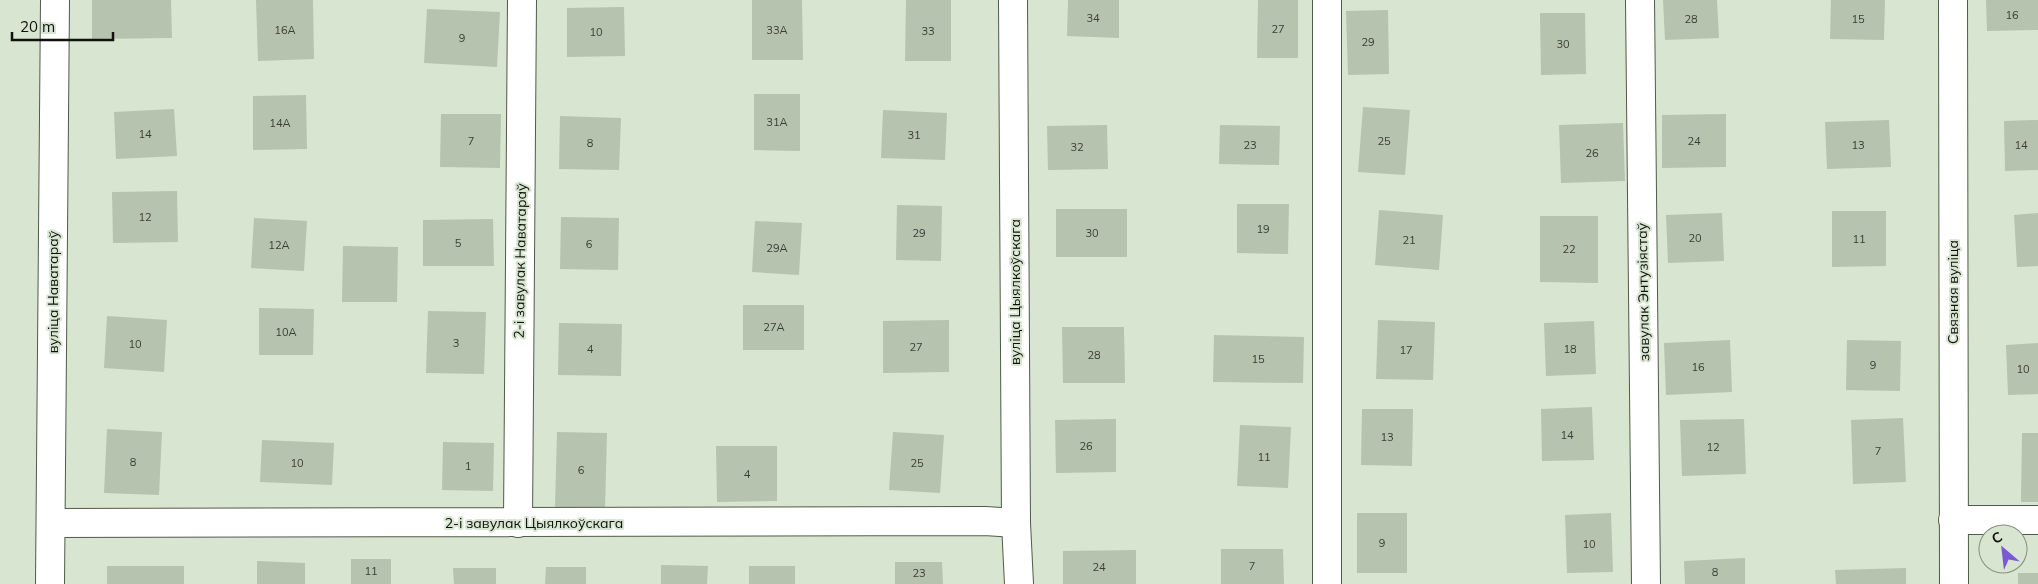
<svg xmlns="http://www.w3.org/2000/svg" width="2038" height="584" font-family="Mulish,sans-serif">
	<rect width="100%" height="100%" fill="#d8e5d1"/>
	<!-- building -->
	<path fill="#b6c3af" d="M92 0H171L172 38 92 39Z
		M256 0H313L314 59 258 61Z
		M752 0H802L803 60H752Z
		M906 0H951V61H905Z
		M1068 0H1119V38L1067 36Z
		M1258 0H1298V58H1257Z
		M1663 0H1717L1719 38 1665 40Z
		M1831 0H1885L1884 40 1830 39Z
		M1986 0H2038V30L1987 31Z
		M624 7 625 56 567 57V8Z
		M427 9 500 12 497 67 424 63Z
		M1388 10 1389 74 1348 75 1346 11Z
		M1540 13H1585L1586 74 1541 75Z
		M754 94H800V151L754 150Z
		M306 95 307 149 253 150V96Z
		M1363 107 1410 110 1405 175 1358 172Z
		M174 109 177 156 116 159 114 112Z
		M883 110 947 113 945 160 881 158Z
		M441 114H501L500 168 440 167Z
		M1726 114V167L1662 168V115Z
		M560 116 621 118 619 170 559 169Z
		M1889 120 1891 167 1827 169 1825 122Z
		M2038 120V170L2005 171 2004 121Z
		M1623 123 1625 181 1561 183 1559 125Z
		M1107 125 1108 169 1048 170 1047 126Z
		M1220 125 1280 126 1279 165 1219 164Z
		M177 191 178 242 113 243 112 192Z
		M1237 204H1289L1288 254 1237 253Z
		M897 205 942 206 941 261 896 260Z
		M1056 209H1127V257H1056Z
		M1379 210 1443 215 1439 270 1375 265Z
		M1832 211H1886V266L1832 267Z
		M1722 213 1724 261 1668 263 1666 215Z
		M2038 213V266L2017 267 2014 215Z
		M1540 216H1598V283L1540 282Z
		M561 217 619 218 618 270 560 269Z
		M254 218 307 221 304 271 251 268Z
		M493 219 494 266H423V220Z
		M755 221 802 223 799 275 752 272Z
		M343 246 398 247 397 302H342Z
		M743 305H804V350H743Z
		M259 308 314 309 313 355H259Z
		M428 311 486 312 484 374 426 373Z
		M107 316 167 320 164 372 104 368Z
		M949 320V372L883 373V321Z
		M1378 320 1435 322 1433 380 1376 379Z
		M1594 321 1596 374 1546 376 1544 323Z
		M559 323 622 324 621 376 558 375Z
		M1062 327H1124L1125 383H1063Z
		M1214 335 1304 337 1303 383 1213 382Z
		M1730 340 1732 392 1666 395 1664 343Z
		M1847 340 1901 341 1900 391 1846 390Z
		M2038 343V394L2008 395 2006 345Z
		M1592 407 1594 460 1542 461 1541 409Z
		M1362 409H1413L1412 466 1361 465Z
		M1903 418 1906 482 1853 484 1851 420Z
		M1116 419V472L1056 473 1055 420Z
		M1744 419 1746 474 1682 476 1680 420Z
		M1240 425 1291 427 1288 488 1237 486Z
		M107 429 162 432 159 495 104 493Z
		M557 432 607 433 605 509 555 507Z
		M893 432 944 435 940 493 889 490Z
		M2022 433H2038V502H2021Z
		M262 440 334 443 332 485 260 482Z
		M443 442 494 443 493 491 442 490Z
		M716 446H777V501L717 502Z
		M1357 513H1407V573H1357Z
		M1611 513 1613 572 1567 573 1565 515Z
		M1221 549H1283L1284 584H1221Z
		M1136 550V584H1063V551Z
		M1745 558V584H1685L1684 561Z
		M351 559H391V584H351Z
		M257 561 305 563V584H257Z
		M895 562H942L943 584H895Z
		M661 565 708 566 707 584H661Z
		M107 566H184V584H107Z
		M749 566H795V584H749Z
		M546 567H586V584H545Z
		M453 568H496V584H454Z
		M1906 568V584H1836L1835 570Z
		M2018 573H2038V584H2018Z"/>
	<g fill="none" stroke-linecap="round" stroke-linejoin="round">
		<defs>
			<path id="minor" d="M1327 0V584
				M1640 0 1646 584
				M1953 0 1954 584
				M1953 520H2038
				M51 523 985 521 1016 523
				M518 523 522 0
				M50 584 55 0"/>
			<path id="tertiary" d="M1013 0 1016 523 1019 584"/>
		</defs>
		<!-- minor casing -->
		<use href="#minor" stroke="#505b4b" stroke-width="30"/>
		<!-- tertiary casing -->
		<use href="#tertiary" stroke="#505b4b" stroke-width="30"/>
		<!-- minor -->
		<use href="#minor" stroke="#fff" stroke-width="28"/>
		<!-- tertiary -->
		<use href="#tertiary" stroke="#fff" stroke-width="28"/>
	</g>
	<g text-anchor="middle" stroke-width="4" stroke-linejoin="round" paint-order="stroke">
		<!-- number labels -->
		<g font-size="11" fill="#383e34">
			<text x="2012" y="19">16</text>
			<text x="1093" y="22">34</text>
			<text x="1691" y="23">28</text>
			<text x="1858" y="23">15</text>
			<text x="1278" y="33">27</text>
			<text x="285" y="34">16А</text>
			<text x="777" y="34">33А</text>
			<text x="928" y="35">33</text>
			<text x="596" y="36">10</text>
			<text x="462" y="42">9</text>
			<text x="1368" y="46">29</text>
			<text x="1563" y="48">30</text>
			<text x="777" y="126">31А</text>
			<text x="280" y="127">14А</text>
			<text x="145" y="138">14</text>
			<text x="914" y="139">31</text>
			<text x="471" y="145">7</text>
			<text x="1384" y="145">25</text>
			<text x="1694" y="145">24</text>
			<text x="590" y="147">8</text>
			<text x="1250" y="149">23</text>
			<text x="1858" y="149">13</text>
			<text x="2021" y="149">14</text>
			<text x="1077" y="151">32</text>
			<text x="1592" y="157">26</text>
			<text x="145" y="221">12</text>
			<text x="1263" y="233">19</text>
			<text x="919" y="237">29</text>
			<text x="1092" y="237">30</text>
			<text x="1695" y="242">20</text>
			<text x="1859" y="243">11</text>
			<text x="1409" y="244">21</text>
			<text x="458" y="247">5</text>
			<text x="589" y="248">6</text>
			<text x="279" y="249">12А</text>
			<text x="777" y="252">29А</text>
			<text x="1569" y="253">22</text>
			<text x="774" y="331">27А</text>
			<text x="286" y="336">10А</text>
			<text x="456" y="347">3</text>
			<text x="135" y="348">10</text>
			<text x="916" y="351">27</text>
			<text x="590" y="353">4</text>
			<text x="1570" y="353">18</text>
			<text x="1406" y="354">17</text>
			<text x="1094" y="359">28</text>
			<text x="1258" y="363">15</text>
			<text x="1873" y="369">9</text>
			<text x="1698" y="371">16</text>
			<text x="2023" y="373">10</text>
			<text x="1567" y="439">14</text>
			<text x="1387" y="441">13</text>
			<text x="1086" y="450">26</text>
			<text x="1713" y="451">12</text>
			<text x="1878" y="455">7</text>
			<text x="1264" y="461">11</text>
			<text x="133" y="466">8</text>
			<text x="297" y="467">10</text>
			<text x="917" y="467">25</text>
			<text x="468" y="470">1</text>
			<text x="581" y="474">6</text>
			<text x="747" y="478">4</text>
			<text x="1382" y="547">9</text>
			<text x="1589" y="548">10</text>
			<text x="1252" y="570">7</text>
			<text x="1099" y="571">24</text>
			<text x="371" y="575">11</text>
			<text x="1715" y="576">8</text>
			<text x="919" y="577">23</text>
		</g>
		<!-- street labels -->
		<g font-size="14" fill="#0e120b" stroke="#d8e5d1">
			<text transform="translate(520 261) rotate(-89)" y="5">2-і завулак Наватараў</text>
			<text transform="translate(53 292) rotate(-90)" y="5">вуліца Наватараў</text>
			<text transform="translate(1015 292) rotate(-90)" y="5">вуліца Цыялкоўскага</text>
			<text transform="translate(1643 292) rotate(-91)" y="5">завулак Энтузіястаў</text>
			<text transform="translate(1953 292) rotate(-90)" y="5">Связная вуліца</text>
			<text x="534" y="528">2-і завулак Цыялкоўскага</text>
		</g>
	</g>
	<!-- north arrow -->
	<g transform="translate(2003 549) rotate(332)"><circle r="24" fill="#d8e5d1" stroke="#879182"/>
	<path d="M0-4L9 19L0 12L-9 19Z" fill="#7a59d3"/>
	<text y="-8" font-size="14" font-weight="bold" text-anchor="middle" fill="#0e120b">С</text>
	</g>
	<!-- scale -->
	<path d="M12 32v8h101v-8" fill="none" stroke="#0e120b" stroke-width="2.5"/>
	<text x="20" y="32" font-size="15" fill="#0e120b" stroke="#d8e5d1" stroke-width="4" paint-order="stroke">20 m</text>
</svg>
